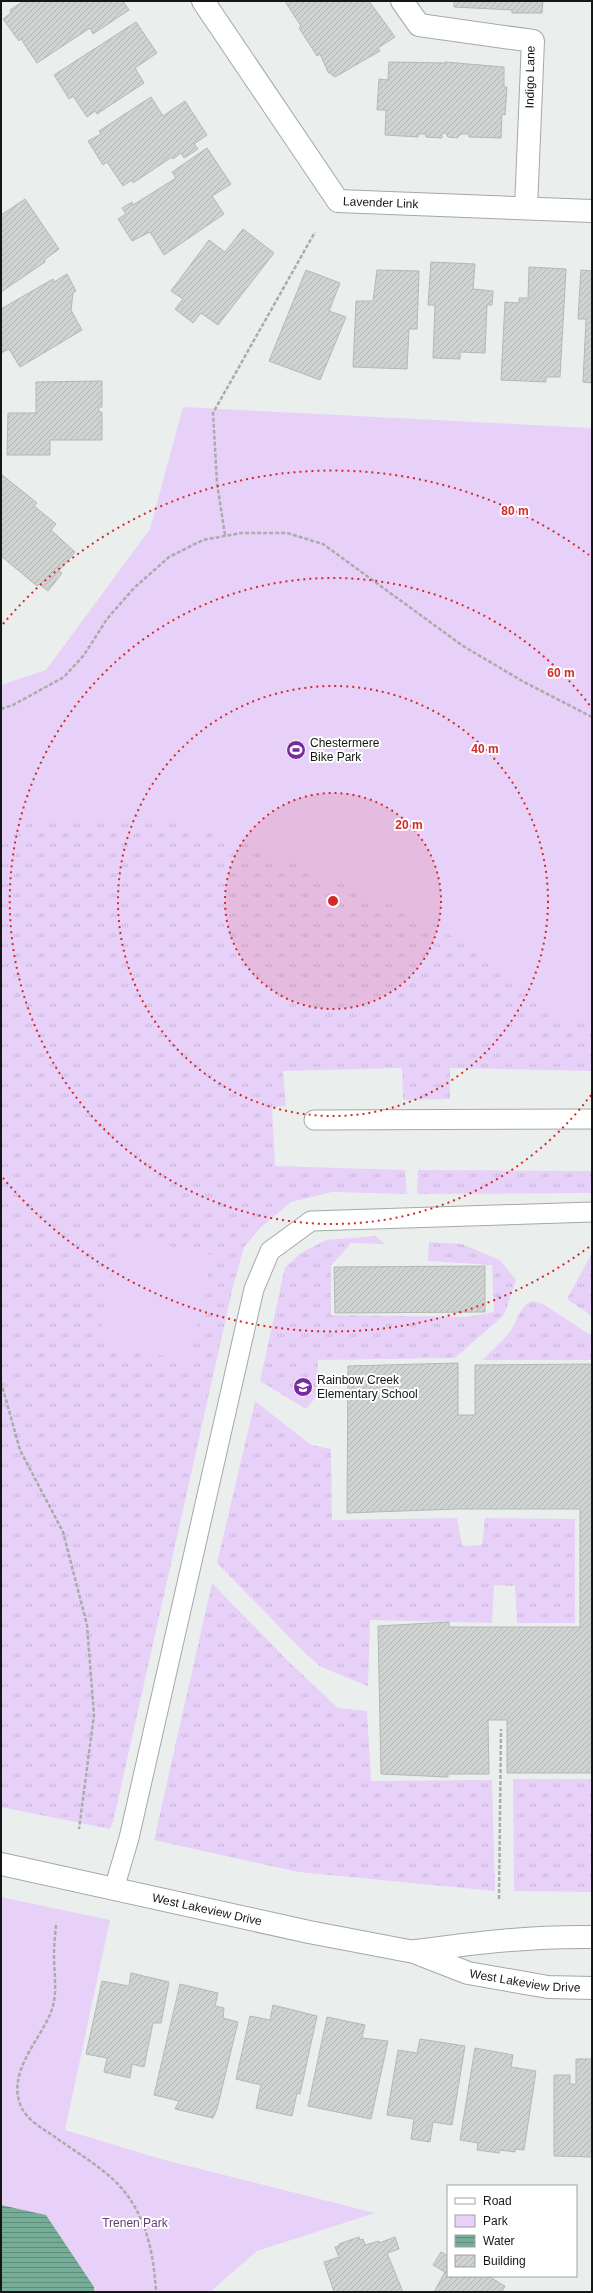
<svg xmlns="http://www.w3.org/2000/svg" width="593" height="2293" font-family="Arial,sans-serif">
	<defs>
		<pattern id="grass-tufts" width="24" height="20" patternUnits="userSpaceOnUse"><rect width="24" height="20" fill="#e8d1f9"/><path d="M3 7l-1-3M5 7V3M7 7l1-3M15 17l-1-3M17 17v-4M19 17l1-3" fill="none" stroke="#c6b3d5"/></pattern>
		<pattern id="water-rules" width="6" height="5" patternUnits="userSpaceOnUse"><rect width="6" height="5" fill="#76ad99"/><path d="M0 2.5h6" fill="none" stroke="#608c7c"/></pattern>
		<pattern id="building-hatch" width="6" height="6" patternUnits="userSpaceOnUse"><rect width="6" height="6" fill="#cfd4d2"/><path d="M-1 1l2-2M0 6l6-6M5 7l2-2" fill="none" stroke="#b1b5b4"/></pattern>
	</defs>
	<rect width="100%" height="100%" fill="#eaefed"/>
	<!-- grass -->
	<path fill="url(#grass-tufts)" d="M1 717 592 726V1071L450 1068V1099L403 1100 402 1068 283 1071 286 1106 272 1107 275 1166 405 1170 407 1194 332 1192 291 1202 261 1227 244 1247 232 1291 114 1818 110 1829 1 1807Z
		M418 1170 592 1171V1193L417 1194Z
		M376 1236 385 1244 351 1243 331 1266V1315L467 1317 494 1312 492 1265 428 1261 429 1242 462 1244 500 1260 516 1280 504 1315 455 1358 318 1360 316 1397 306 1409 260 1381 285 1267 301 1253 326 1240Z
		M592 1253V1316L567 1299Z
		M533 1301 543 1304 592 1336V1360H482C491 1351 501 1343 509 1333 518 1321 518 1307 533 1301Z
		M255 1401 311 1445 331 1449 332 1520 457 1518 462 1546 482 1545 485 1518 575 1519V1623H517L515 1586 494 1585 492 1623 370 1620 368 1686 321 1667 302 1650 217 1563Z
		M212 1583 289 1662 338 1708 367 1711 371 1781 492 1780 495 1891 298 1872 154 1840Z
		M513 1779H592V1892L514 1891Z"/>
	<!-- green -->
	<path fill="#e8d1f9" d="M183 407 592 428V1020H552L529 985 424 918 246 842 153 815 36 821 1 834V685L46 670 150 529Z
		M120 1236 212 1255 189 1361 98 1342Z
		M1 1897 110 1920 65 2130 161 2159 375 2213 257 2251 210 2292H94V2287L46 2215 1 2205Z"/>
	<!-- water -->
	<path fill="url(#water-rules)" d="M1 2205 46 2215 94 2287V2292H1Z"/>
	<!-- building -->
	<path fill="url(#building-hatch)" stroke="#b4b9b7" d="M24 1H123L129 10 93 34 90 28 37 63 21 39 19 41 3 19 11 13 10 10Z
		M287 1H369L395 37 378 48 380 51 335 77 328 72 320 54 317 56 299 28 301 26 286 3Z
		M454 1H543L542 13H512V10L454 7Z
		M136 22 157 53 135 68 144 83 97 114 95 111 87 117 73 96 69 99 54 75Z
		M389 62 445 63V62L504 67V87H507L505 115 502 114 501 138 469 137V134H461L457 138 448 137 446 133H442V138L426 137V134H418V137L385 135 386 110H377L379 79 388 80Z
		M151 97 163 116 185 101 207 135 194 144 198 149 184 158 181 153 173 159 172 157 133 183 132 180 123 186 107 162 103 165 88 141 101 134 99 131Z
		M207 148 231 184 212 196 224 214 164 255 150 232 132 241 118 219 126 214 122 208 132 202 133 205 176 178 172 172Z
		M25 199 59 249 44 260 45 262 1 292V215Z
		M243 229 274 253 218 325 201 313 193 323 175 309 183 299 171 291 209 240 225 252Z
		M431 262 475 264 473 289 493 291 492 305H487L485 353 460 352V359L433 358 435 305H428Z
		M529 267 566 269 560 377H546V382L501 380 505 302 519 303V298H528Z
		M306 270 340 283 329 311 346 317 320 380 269 361Z
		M377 270 419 271 417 329H409L407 369 353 367 356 301H373Z
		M581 270 592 271V383L583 382 586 319H578Z
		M67 274 76 291 73 293 71 310 82 330 20 367 9 349 1 353V309L53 279 54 282Z
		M102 381V407H99V412H102V440H50V455H7L8 413H36V382Z
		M1 474 37 503 34 506 56 524 51 530 75 552 59 571 62 573 48 591 39 584 37 586 1 556Z
		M485 1266V1312L335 1313 334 1267Z
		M458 1363V1415H475V1365L592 1364V1773H507V1720H488L489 1774H448V1777L381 1774 378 1626 449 1622V1627H580V1509H456L347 1513 348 1366Z
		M131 1973 169 1982 161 2023H153L144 2067 132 2064 130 2078 104 2072 107 2058 86 2054 102 1981 129 1986Z
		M180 1984 218 1993 215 2006 224 2008 223 2018 238 2022 217 2109 213 2118 175 2109 179 2101 154 2095Z
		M273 2005 317 2016 300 2094 297 2093 292 2116 256 2108 261 2085 236 2079 250 2016 270 2020Z
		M327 2017 365 2025 362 2038 388 2041 371 2119 308 2106Z
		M420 2039 465 2046 452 2125 433 2122 430 2142 411 2139 414 2119 387 2115 398 2050 417 2053Z
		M475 2048 513 2055 511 2067 536 2071 524 2150 515 2149V2152L500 2150 499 2153 477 2150 478 2143 460 2140Z
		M576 2059H592V2157L554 2156V2075H570V2084H576Z
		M359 2237 360 2240 363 2239 365 2245 379 2241V2243L395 2237 399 2249 387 2253 403 2292H334L324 2262 339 2257 335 2247 339 2246V2244Z
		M441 2252 448 2256V2276H488L505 2286 502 2292H434L445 2272 433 2265Z"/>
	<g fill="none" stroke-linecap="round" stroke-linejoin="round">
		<defs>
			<path id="service" d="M314 1120 592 1119
				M114 1889 129 1838 254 1289 270 1251 311 1221 592 1212"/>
			<g id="minor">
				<path id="s1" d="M203 1 338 201 592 211"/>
				<path d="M402 1 419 25 533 41 526 208"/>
			</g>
			<g id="tertiary">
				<path id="s2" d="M1 1864 309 1932 414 1952 468 1973 548 1987 592 1988"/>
				<path d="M416 1951C475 1943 532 1936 592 1937"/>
			</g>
		</defs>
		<!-- service casing -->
		<use href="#service" stroke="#a4a9a7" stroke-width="21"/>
		<!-- minor casing -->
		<use href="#minor" stroke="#a4a9a7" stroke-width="24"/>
		<!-- tertiary casing -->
		<use href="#tertiary" stroke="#a4a9a7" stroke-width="24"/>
		<!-- path -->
		<path stroke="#a8acab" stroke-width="2.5" stroke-dasharray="4 2" stroke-linecap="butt" d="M225 535 217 483 213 413 315 232
			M1 709 13 705 64 677 84 655 107 619 134 588 169 557 203 540 241 533H287L323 544 463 646 524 682 592 717
			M1 1382 20 1450 63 1532 87 1625 94 1715 79 1829
			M499 1899 501 1729
			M56 1925C55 1935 54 1945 54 1955 54 1975 58 1994 51 2012 40 2040 8 2071 20 2104 25 2119 42 2128 55 2137 78 2154 110 2171 127 2195 148 2223 154 2258 156 2292"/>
		<!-- service -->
		<use href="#service" stroke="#fff" stroke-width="19"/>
		<!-- minor -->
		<use href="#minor" stroke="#fff" stroke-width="22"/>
		<!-- tertiary -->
		<use href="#tertiary" stroke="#fff" stroke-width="22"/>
	</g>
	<!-- distance rings -->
	<circle cx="333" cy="901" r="108" fill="#d62828" fill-opacity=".12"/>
	<g fill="none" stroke="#d62828" stroke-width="2" stroke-dasharray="2 4">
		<circle cx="333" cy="901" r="108"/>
		<circle cx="333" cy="901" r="215"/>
		<path d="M591 1095A323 323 0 1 1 591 707"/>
		<path d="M589 1247A431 431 0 0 1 3 1178M3 624A431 431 0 0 1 589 555"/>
	</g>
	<!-- icons -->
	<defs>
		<symbol id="stadium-disc" viewBox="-11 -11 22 22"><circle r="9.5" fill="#762b9e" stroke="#fff"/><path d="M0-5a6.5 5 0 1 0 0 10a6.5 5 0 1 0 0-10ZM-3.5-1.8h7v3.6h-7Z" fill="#fff"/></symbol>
		<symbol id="school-disc" viewBox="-11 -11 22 22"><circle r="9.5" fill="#762b9e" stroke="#fff"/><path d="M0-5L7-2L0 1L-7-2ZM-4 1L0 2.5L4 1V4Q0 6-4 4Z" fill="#fff"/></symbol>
	</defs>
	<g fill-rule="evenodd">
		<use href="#stadium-disc" x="285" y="739" width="22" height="22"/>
		<use href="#school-disc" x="292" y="1376" width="22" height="22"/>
	</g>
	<g text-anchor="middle" stroke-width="4" stroke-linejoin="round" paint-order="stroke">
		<!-- street labels -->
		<g font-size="12" fill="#151716" stroke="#fff">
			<text transform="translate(530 77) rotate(-89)" y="4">Indigo Lane</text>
			<text dy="4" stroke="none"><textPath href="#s1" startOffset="284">Lavender Link</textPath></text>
			<text dy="4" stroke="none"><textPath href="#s2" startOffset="211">West Lakeview Drive</textPath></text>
			<text dy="4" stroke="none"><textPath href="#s2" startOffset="538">West Lakeview Drive</textPath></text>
		</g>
		<!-- poi labels -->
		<g font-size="12" fill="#151716" stroke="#fff" text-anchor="start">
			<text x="310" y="747">Chestermere<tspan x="310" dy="14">Bike Park</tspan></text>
			<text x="317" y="1384">Rainbow Creek<tspan x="317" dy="14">Elementary School</tspan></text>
		</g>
		<!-- park labels -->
		<g font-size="12" fill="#603e75" stroke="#fff">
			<text x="135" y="2227">Trenen Park</text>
		</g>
	</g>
	<circle cx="333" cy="901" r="6" fill="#d62828" stroke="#fff" stroke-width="2"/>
	<g font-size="12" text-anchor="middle" font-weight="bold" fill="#d62828" stroke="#fff" stroke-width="4" stroke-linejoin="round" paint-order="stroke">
		<text x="515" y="515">80 m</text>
		<text x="561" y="677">60 m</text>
		<text x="485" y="753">40 m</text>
		<text x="409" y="829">20 m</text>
	</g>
	<!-- border -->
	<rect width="593" height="2293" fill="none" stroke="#151716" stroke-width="4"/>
	<!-- legend -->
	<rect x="447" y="2185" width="130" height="92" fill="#ffffff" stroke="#a1a2a2"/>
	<rect x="455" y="2198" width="20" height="6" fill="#ffffff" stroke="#a1a2a2"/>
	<text x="483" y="2205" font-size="12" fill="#151716">Road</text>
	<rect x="455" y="2215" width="20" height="12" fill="#e8d1f9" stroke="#a1a2a2"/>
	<text x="483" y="2225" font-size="12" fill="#151716">Park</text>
	<rect x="455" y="2235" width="20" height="12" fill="url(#water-rules)" stroke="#a1a2a2"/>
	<text x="483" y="2245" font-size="12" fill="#151716">Water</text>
	<rect x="455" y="2255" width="20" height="12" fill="url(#building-hatch)" stroke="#a1a2a2"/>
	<text x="483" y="2265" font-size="12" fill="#151716">Building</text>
</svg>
